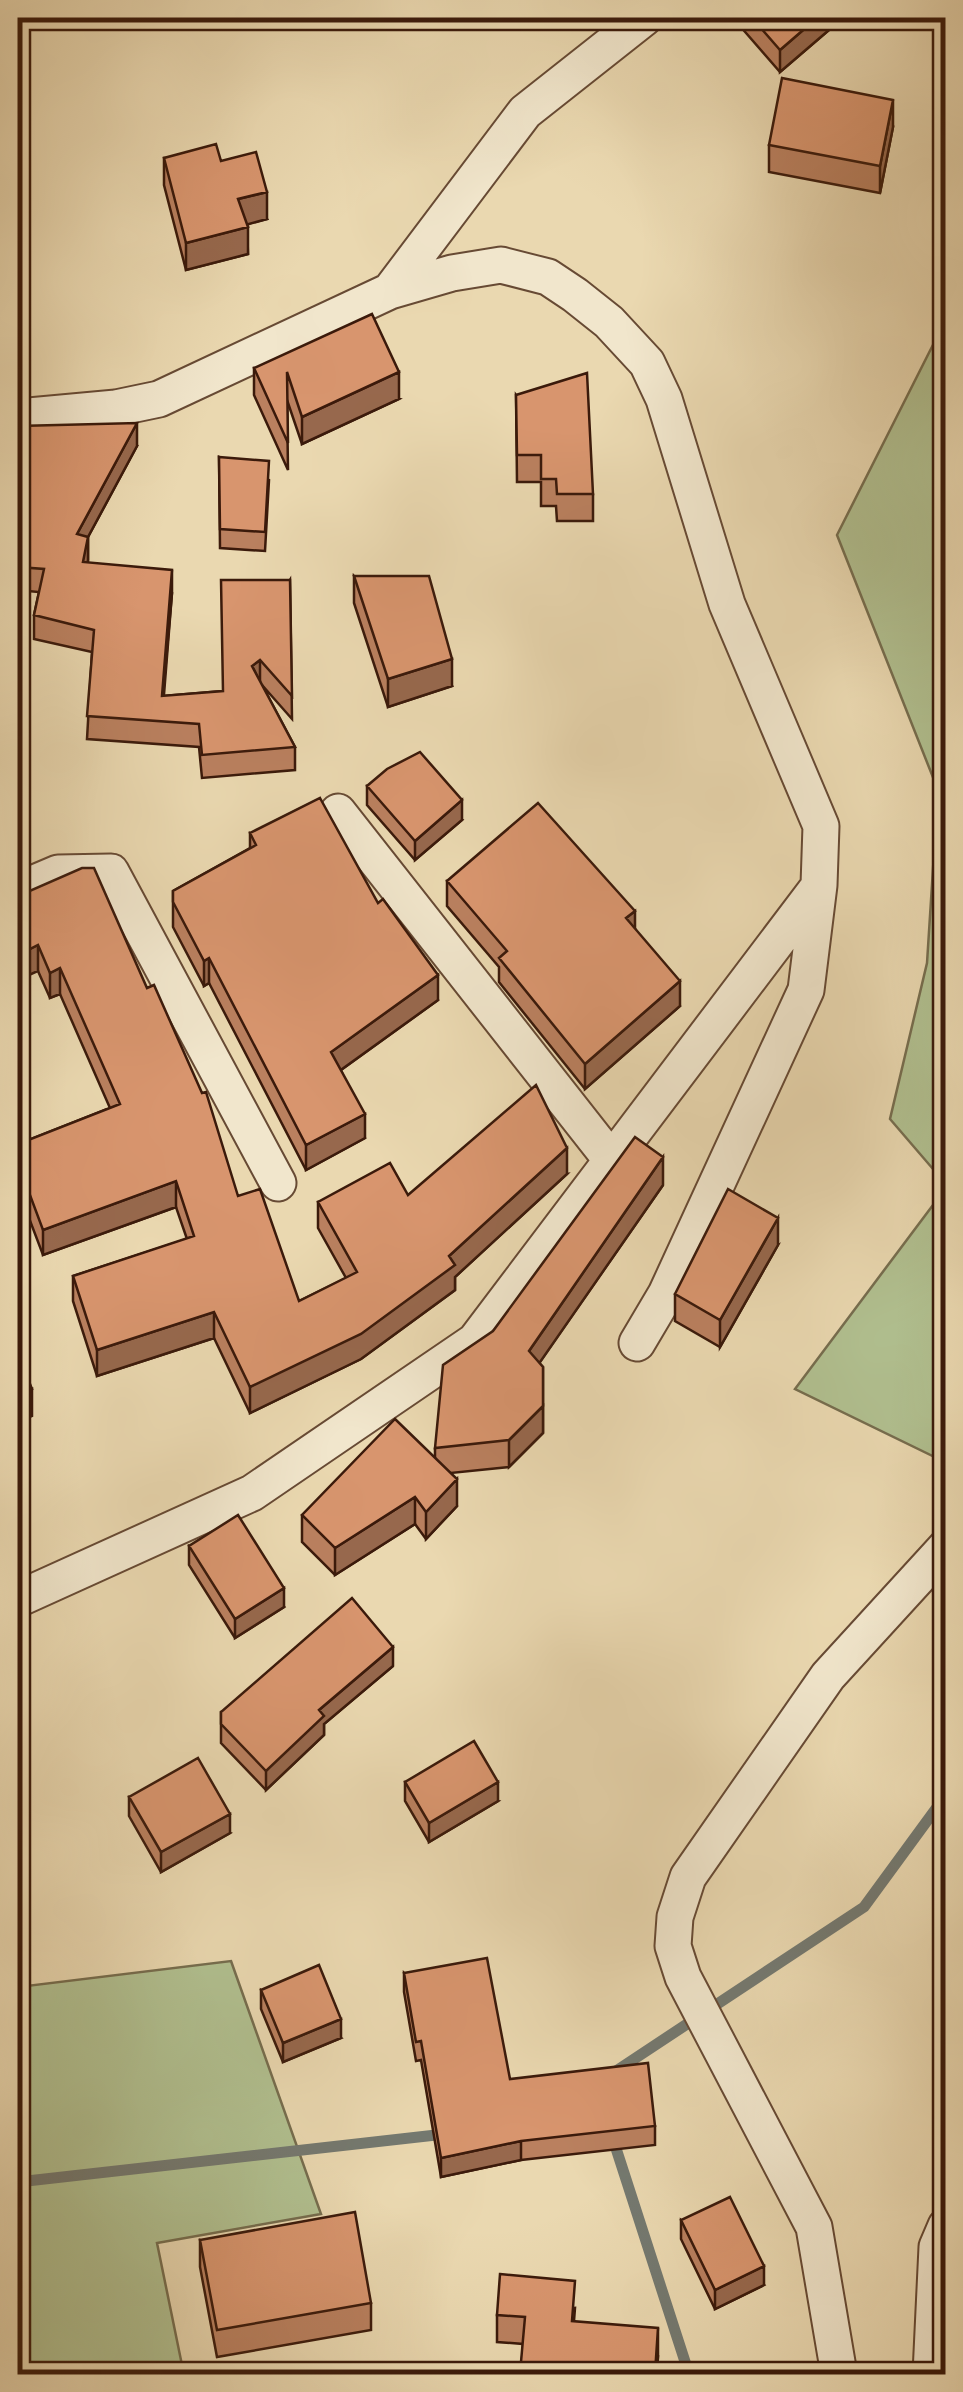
<svg xmlns="http://www.w3.org/2000/svg" width="963" height="2392" font-family="'IM FELL Double Pica',serif">
	<rect width="100%" height="100%" fill="#ead8b0"/>
	<filter id="stains"><feTurbulence type="fractalNoise" baseFrequency=".002" numOctaves="4"/><feColorMatrix values="0 0 0 0 .2 0 0 0 0 .09 0 0 0 0 .02 0 0 0 .5 -.17"/></filter>
	<radialGradient id="worn" r=".72"><stop offset=".6" stop-color="#630" stop-opacity="0"/><stop offset="1" stop-color="#630" stop-opacity=".3"/></radialGradient>
	<!-- green -->
	<path fill="#b1c090" stroke="#766d4e" stroke-width="2.5" d="M945 321V1183L890 1119 927 963 938 790 837 535Z
		M945 1189V1462L795 1389Z
		M231 1961 321 2214 157 2243 182 2365 18 2374V1987Z"/>
	<g fill="none" stroke-linecap="round" stroke-linejoin="round">
		<!-- stream -->
		<path stroke="#747970" stroke-width="11" d="M613 2073 864 1907 946 1795
			M612 2136 689 2374
			M18 2182 445 2134"/>
		<defs>
			<path id="minor" d="M390 291 525 112 644 18
				M18 417 116 408 159 399 390 291 452 273 501 265 548 277 575 295 609 322 647 363 664 399 727 604 821 826 819 885 806 990 666 1294 637 1343
				M338 812 613 1162
				M18 890 58 873 111 872 278 1183
				M18 1599 252 1493 475 1341 816 890
				M839 2374 814 2227 683 1977 673 1946 675 1917 688 1877 828 1676 946 1547
				M931 2374 937 2247 946 2226"/>
		</defs>
		<!-- minor casing -->
		<use href="#minor" stroke="#674a34" stroke-width="39"/>
		<!-- minor -->
		<use href="#minor" stroke="#f1e6cc" stroke-width="35"/>
	</g>
	<!-- wall -->
	<path fill="#ba805f" stroke="#3b1a0b" stroke-width="2.5" d="M733 18H843L780 72Z
		M917 18H946V40Z
		M893 127 880 193 769 172V145Z
		M164 158 221 161 267 219 247 224 248 254 186 270 164 185Z
		M254 368 399 399 302 444 287 400 288 470 254 395Z
		M516 395 593 494V521H557L556 506H541V482H517Z
		M18 426 137 446 88 537V563L172 593 163 696 223 691 290 580 292 719 262 685 295 747V770L202 778 199 747 87 739 92 652 34 639V615L39 592 18 590Z
		M219 457 269 480 265 551 220 548Z
		M354 576 452 686 388 707 354 603Z
		M367 786 462 820 415 860 367 805Z
		M250 833 378 903 438 1000 341 1070 365 1138 306 1170 209 983 204 986 173 927V891L250 848Z
		M447 881 635 929 680 1006 585 1089 499 982V967L447 906Z
		M18 896 238 1196 299 1301 346 1278 318 1228V1202L408 1195 567 1174 455 1277V1290L361 1359 250 1413 214 1338 97 1376 73 1301V1276L187 1239 176 1207 43 1255 18 1189V1144L110 1108 60 994 50 998 38 971Z
		M663 1185 539 1363 543 1367V1433L509 1467 450 1473 457 1506 426 1539 415 1524 335 1575 302 1542V1515L435 1458V1448L493 1331Z
		M778 1245 720 1347 675 1321V1294Z
		M189 1546 284 1607 235 1638 189 1565Z
		M393 1666 324 1724V1735L266 1790 221 1743V1712Z
		M405 1782 498 1801 429 1842 405 1801Z
		M129 1797 230 1833 161 1872 129 1816Z
		M404 1973 510 2079 655 2126V2145L521 2160 441 2177 421 2060 416 2061 404 1992Z
		M261 1990 341 2038 283 2062 261 2009Z
		M681 2220 764 2285 715 2309 681 2239Z
		M200 2240 371 2303V2330L217 2357 200 2267Z
		M575 2308 574 2321 658 2356 657 2374H521L523 2344 497 2342V2315Z"/>
	<!-- shaded-wall -->
	<path fill="#97684d" stroke="#3b1a0b" stroke-width="2.5" d="M817 18H843L780 72V50Z
		M893 100V127L880 193V166Z
		M267 192V219L238 227V199Z
		M248 227V254L186 270V243Z
		M399 372V399L302 444V417Z
		M137 423V446L88 537V560L83 585 77 534Z
		M172 570V593L162 720V696Z
		M452 659V686L388 707V679Z
		M260 660V683L252 666Z
		M462 800V820L415 860V841Z
		M635 911V935L626 918Z
		M38 945V971L18 980V955Z
		M209 958V983L204 986V961Z
		M60 968V994L50 998V973Z
		M438 975V1000L331 1077V1052Z
		M680 981V1006L585 1089V1064Z
		M365 1114V1138L306 1170V1145Z
		M567 1148V1174L455 1277V1290L361 1359 250 1413V1387L449 1256Z
		M663 1157V1185L529 1378V1351Z
		M176 1181V1207L43 1255V1230Z
		M778 1218V1245L720 1347V1320Z
		M214 1312V1338L97 1376V1350Z
		M32 1389V1416L18 1422V1395Z
		M543 1406V1433L509 1467V1440Z
		M457 1479V1506L426 1539V1512Z
		M415 1497V1524L335 1575V1548Z
		M284 1588V1607L235 1638V1619Z
		M393 1647V1666L324 1724V1735L266 1790V1771L319 1710Z
		M498 1782V1801L429 1842V1823Z
		M230 1814V1833L161 1872V1852Z
		M341 2019V2038L283 2062V2043Z
		M521 2141V2160L441 2177V2158Z
		M764 2266V2285L715 2309V2290Z
		M658 2328V2356L657 2374H655Z"/>
	<!-- building -->
	<path fill="#d8956e" stroke="#3b1a0b" stroke-width="2.5" d="M752 18H817L780 50Z
		M782 78 893 100 880 166 769 145Z
		M216 144 221 161 256 152 267 192 238 199 248 227 186 243 164 158Z
		M372 314 399 372 302 417 287 372 288 443 254 368Z
		M587 373 593 494H557L556 479H541V455H517L516 395Z
		M137 423 77 534 88 537 83 562 172 570 162 696 223 691 221 580H290L292 696 260 660 252 666 295 747 202 755 199 724 87 716 94 630 34 615 44 569 18 567V426Z
		M219 457 269 461 265 532 220 529Z
		M354 576H429L452 659 388 679Z
		M420 752 462 800 415 841 367 786 387 769Z
		M320 798 378 903 383 899 438 975 331 1052 365 1114 306 1145 209 958 204 961 173 902V891L256 845 250 833Z
		M538 803 635 911 626 918 680 981 585 1064 499 958 507 951 447 881Z
		M82 868H94L147 988 154 985 202 1093 206 1092 238 1196 260 1189 299 1301 357 1272 318 1202 390 1163 408 1195 536 1085 567 1148 449 1256 455 1265 361 1334 250 1387 214 1312 97 1350 73 1276 194 1236 176 1181 43 1230 18 1163V1144L120 1104 60 968 50 973 38 945 18 955V896Z
		M635 1137 663 1157 529 1351 543 1367V1406L509 1440 435 1448 443 1365 493 1331Z
		M728 1189 778 1218 720 1320 675 1294Z
		M18 1353 32 1389 18 1395Z
		M395 1419 457 1479 426 1512 415 1497 335 1548 302 1515Z
		M238 1515 284 1588 235 1619 189 1546Z
		M352 1598 393 1647 319 1710 324 1716 266 1771 221 1724V1712Z
		M474 1741 498 1782 429 1823 405 1782Z
		M198 1758 230 1814 161 1852 129 1797Z
		M487 1958 510 2079 648 2063 655 2126 521 2141 441 2158 421 2041 416 2042 404 1973Z
		M319 1965 341 2019 283 2043 261 1990Z
		M730 2197 764 2266 715 2290 681 2220Z
		M355 2212 371 2303 217 2330 200 2240Z
		M500 2274 575 2281 572 2321 658 2328 655 2373 642 2371 641 2374H579L580 2366 521 2362 525 2317 497 2315Z"/>
	<!-- margin -->
	<rect width="963" height="2392" fill="none" stroke="#ead8b0" stroke-width="60"/>
	<rect x="20" y="20" width="923" height="2352" fill="none" stroke="#3b1a0b" stroke-width="5"/>
	<rect x="30" y="30" width="903" height="2332" fill="none" stroke="#3b1a0b" stroke-width="2.5"/>
	<rect width="100%" height="100%" filter="url(#stains)"/>
	<rect width="100%" height="100%" fill="url(#worn)"/>
</svg>
